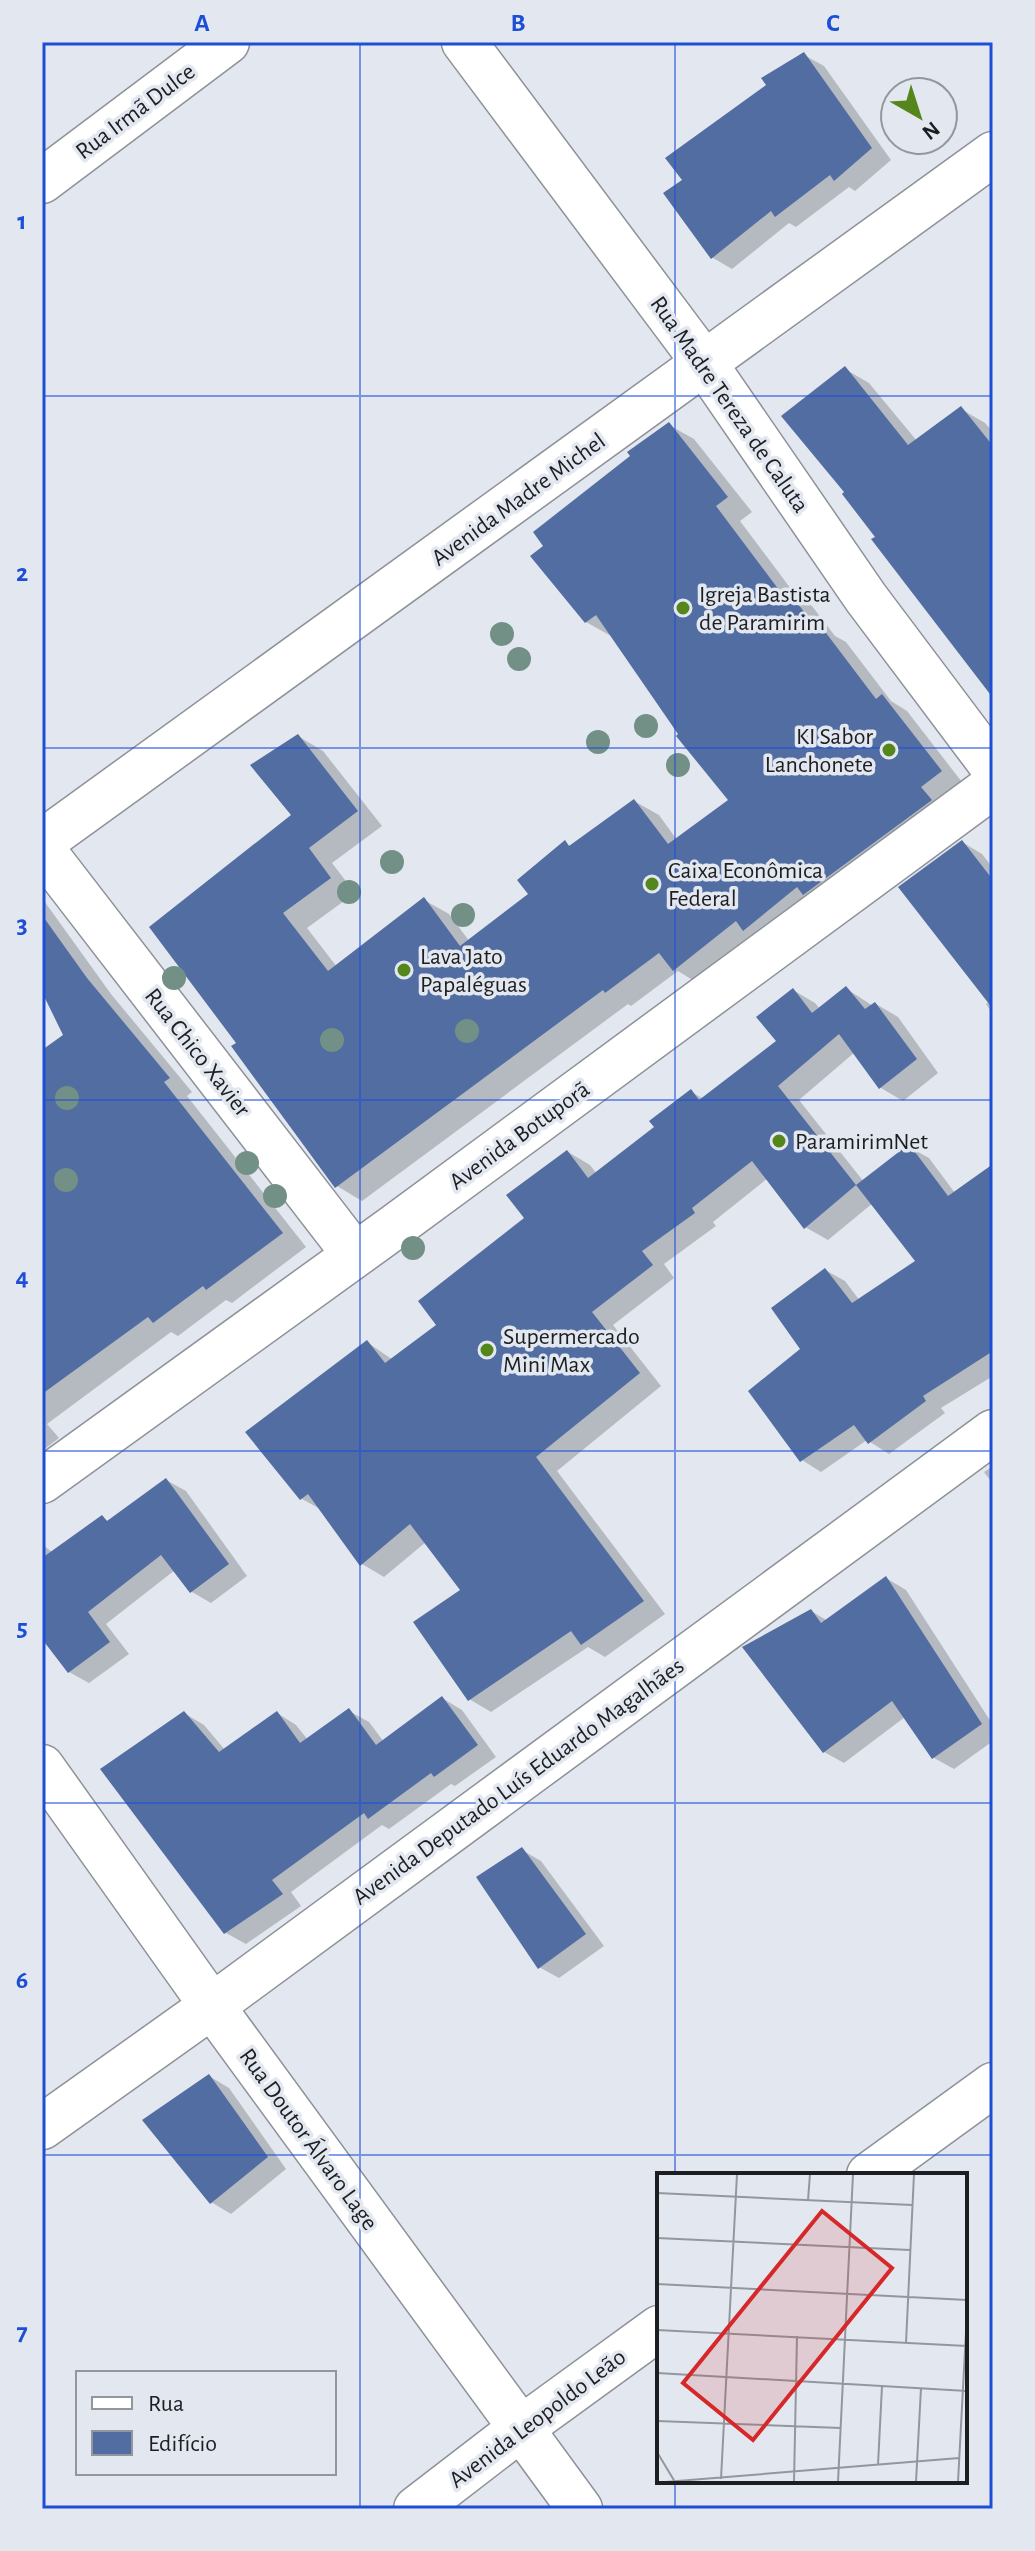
<svg xmlns="http://www.w3.org/2000/svg" width="1035" height="2551" font-family="'Alegreya Sans',sans-serif">
	<rect width="100%" height="100%" fill="#e3e8f0"/>
	<!-- shadow -->
	<path fill="#0003" d="M804 55 824 66 891 160 855 191 849 187 796 227 789 223 732 269 713 258 666 193 685 181 769 86Z
		M845 369 869 383 917 441 961 409 985 423 993 432V688L878 537Z
		M669 425 694 439 752 512 740 521 797 597 812 606 835 636 846 642 891 701 907 711 965 786 699 984 678 971 631 1006 628 1004 362 1201 337 1186 239 1043 294 816 298 736 323 751 382 826 332 863 355 893 307 928 337 967 424 900 449 914 470 942 530 895 565 843 572 847 634 801 659 815 677 840 731 801 611 636 586 622Z
		M962 842 982 854 993 868V1014L986 1004 989 1001Z
		M42 898 111 994 192 1092 187 1096 306 1247 232 1303 226 1300 178 1336 171 1332 47 1424 59 1438 42 1451V1052L66 1035 42 987Z
		M847 989 873 1006 876 1004 898 1017 938 1073 903 1101 881 1088 855 1052 799 1100 864 1182 909 1147 929 1158 955 1193 993 1166V1376L941 1408 945 1413 889 1454 867 1440 821 1472 802 1460 803 1350 825 1270 845 1281 860 1301 918 1262 873 1203 828 1240 805 1227 768 1178 713 1222 716 1226 664 1264 674 1278 613 1325 661 1386 557 1471 665 1614 605 1657 588 1647 491 1712 469 1699 463 1590 426 1542 384 1577 362 1564 322 1510 302 1499 248 1432 367 1342 393 1360 438 1325 527 1218 568 1152 590 1165 597 1174 656 1128 691 1092 704 1099 779 1041 793 990 815 1003 820 1009Z
		M993 1466V1484L984 1472Z
		M166 1480 186 1491 247 1576 211 1603 192 1592 175 1570 106 1624 129 1654 89 1683 69 1672 42 1636V1544L53 1553 102 1518 110 1522Z
		M886 1578 906 1590 993 1725V1741L954 1769 934 1758 905 1717 844 1763 824 1752 811 1611 828 1621Z
		M442 1698 462 1710 496 1757 455 1786 451 1784 389 1829 382 1825 291 1892 301 1906 246 1944 226 1933 103 1770 184 1713 204 1725 225 1750 277 1713 296 1725 308 1740 349 1711 369 1722 384 1742Z
		M522 1850 541 1861 604 1946 559 1978 539 1967Z
		M209 2076 229 2088 286 2169 231 2214 211 2202Z"/>
	<!-- building -->
	<path fill="#526da1" d="M804 52 872 148 834 181 830 175 775 217 771 211 711 259 663 193 682 180 665 158 766 85 761 78Z
		M845 366 908 445 961 406 993 446V698L871 539 875 537 842 494 844 492 781 416Z
		M669 422 728 497 716 506 779 590 787 589 816 628 820 625 876 699 882 694 942 771 921 787 932 800 803 895 797 887 743 931 736 921 673 971 659 953 605 993 603 990 335 1188 231 1046 236 1043 149 927 291 815 250 765 298 734 358 811 309 848 331 878 283 913 328 971 424 897 460 946 528 894 517 880 565 840 569 846 634 799 668 844 728 800 676 736 678 734 596 615 585 623 530 556 543 546 533 532 630 456 627 452Z
		M962 840 993 880V1009L898 887Z
		M42 915 87 978 170 1078 164 1082 283 1233 206 1290 203 1286 153 1323 148 1317 42 1394V1050L63 1035 42 992Z
		M846 986 865 1009 875 1002 917 1059 879 1089 839 1034 778 1086 856 1185 804 1229 752 1161 692 1208 695 1213 642 1251 653 1265 592 1312 640 1373 536 1457 644 1601 581 1645 571 1631 468 1701 413 1622 460 1590 410 1524 360 1566 308 1494 300 1500 245 1432 367 1340 385 1363 436 1325 418 1301 524 1218 506 1195 567 1150 588 1178 654 1127 649 1121 691 1089 699 1100 776 1041 756 1017 793 988 812 1013Z
		M909 1144 948 1196 993 1164V1351L923 1396 926 1401 868 1444 854 1425 800 1462 748 1391 800 1349 771 1308 825 1268 852 1303 915 1261 856 1185Z
		M166 1478 229 1564 190 1593 161 1555 88 1612 110 1642 68 1673 42 1639V1558L102 1515 107 1521Z
		M886 1576 982 1724 932 1759 892 1701 823 1753 742 1647 811 1609 821 1623Z
		M442 1696 478 1745 434 1777 431 1773 368 1819 364 1813 272 1880 283 1894 224 1934 100 1769 184 1711 219 1752 277 1711 300 1743 349 1708 376 1745Z
		M522 1847 586 1934 538 1969 476 1877Z
		M209 2074 268 2157 210 2204 142 2120Z"/>
	<g fill="none" stroke-linecap="round" stroke-linejoin="round">
		<defs>
			<path id="minor" d="M464 42 705 364 866 598 993 767
				M42 181 227 42
				M42 842 993 154
				M42 849 355 1255
				M42 1481 394 1227 993 786
				M42 1767 212 2006 580 2509
				M42 2127 212 2006 993 1432
				M869 2175 993 2085
				M416 2509 520 2429 659 2328"/>
		</defs>
		<!-- minor casing -->
		<use href="#minor" stroke="#8d9198" stroke-width="47"/>
		<!-- minor -->
		<use href="#minor" stroke="#fff" stroke-width="44"/>
	</g>
	<!-- trees -->
	<g fill="#729085">
		<circle cx="502" cy="634" r="12"/>
		<circle cx="519" cy="659" r="12"/>
		<circle cx="646" cy="726" r="12"/>
		<circle cx="598" cy="742" r="12"/>
		<circle cx="678" cy="765" r="12"/>
		<circle cx="392" cy="862" r="12"/>
		<circle cx="349" cy="892" r="12"/>
		<circle cx="463" cy="915" r="12"/>
		<circle cx="174" cy="978" r="12"/>
		<circle cx="467" cy="1031" r="12"/>
		<circle cx="332" cy="1040" r="12"/>
		<circle cx="67" cy="1098" r="12"/>
		<circle cx="247" cy="1163" r="12"/>
		<circle cx="66" cy="1180" r="12"/>
		<circle cx="275" cy="1196" r="12"/>
		<circle cx="413" cy="1248" r="12"/>
	</g>
	<!-- grid -->
	<path fill="none" stroke="#1d4ed8" stroke-width="2" stroke-opacity="0.55" d="M360 42V2509M675 42V2175M42 396H993M42 748H993M42 1100H993M42 1451H993M42 1803H993M42 2155H993M675 2481V2509"/>
	<!-- markers -->
	<g fill="#55861b" stroke="#e3e8f0" stroke-width="3">
		<circle cx="683" cy="608" r="8"/>
		<circle cx="889" cy="750" r="8"/>
		<circle cx="652" cy="884" r="8"/>
		<circle cx="404" cy="970" r="8"/>
		<circle cx="779" cy="1141" r="8"/>
		<circle cx="487" cy="1350" r="8"/>
	</g>
	<g text-anchor="middle" stroke-width="7" stroke-linejoin="round" paint-order="stroke">
		<!-- street labels -->
		<g font-size="24" fill="#1c1e21" stroke="#e3e8f0">
			<text transform="translate(135 111) rotate(-37)" y="8">Rua Irmã Dulce</text>
			<text transform="translate(730 404) rotate(55)" y="8">Rua Madre Tereza de Caluta</text>
			<text transform="translate(518 499) rotate(-36)" y="8">Avenida Madre Michel</text>
			<text transform="translate(198 1052) rotate(52)" y="8">Rua Chico Xavier</text>
			<text transform="translate(519 1135) rotate(-36)" y="8">Avenida Botuporã</text>
			<text transform="translate(518 1781) rotate(-36)" y="8">Avenida Deputado Luís Eduardo Magalhães</text>
			<text transform="translate(309 2139) rotate(54)" y="8">Rua Doutor Álvaro Lage</text>
			<text transform="translate(537 2418) rotate(-37)" y="8">Avenida Leopoldo Leão</text>
		</g>
		<!-- poi labels -->
		<g font-size="24" fill="#1c1e21" stroke="#e3e8f0" text-anchor="start">
			<text x="699" y="602">Igreja Bastista<tspan x="699" dy="28">de Paramirim</tspan></text>
			<text x="873" y="744" text-anchor="end">KI Sabor<tspan x="873" dy="28">Lanchonete</tspan></text>
			<text x="668" y="878">Caixa Econômica<tspan x="668" dy="28">Federal</tspan></text>
			<text x="420" y="964">Lava Jato<tspan x="420" dy="28">Papaléguas</tspan></text>
			<text x="795" y="1149">ParamirimNet</text>
			<text x="503" y="1344">Supermercado<tspan x="503" dy="28">Mini Max</tspan></text>
		</g>
	</g>
	<!-- overview -->
	<g transform="translate(657 2173)">
		<rect width="310" height="310" fill="#e3e8f0"/>
		<path fill="none" stroke="#93979d" stroke-width="2" d="M0 20 255 32M151 27 153 1M0 65 253 77M0 111 310 127M0 157 310 173M249 170 257 1M0 200 310 218M0 248 184 255M0 279 18 309M221 292 225 213M64 306 80 1M8 309 302 285M137 309 140 163M181 309 196 1M259 309 264 215M301 309 310 140"/>
		<path fill="#d62828" fill-opacity="0.15" stroke="#d62828" stroke-width="4" d="M165 38 235 95 96 267 26 210Z"/>
		<rect width="310" height="310" fill="none" stroke="#1c1e21" stroke-width="4"/>
	</g>
	<!-- border -->
	<rect width="1035" height="2551" fill="none" stroke="#e3e8f0" stroke-width="88"/>
	<!-- legend -->
	<rect x="76" y="2371" width="260" height="104" fill="#e3e8f0" stroke="#93979d" stroke-width="2"/>
	<rect x="92" y="2397" width="40" height="12" fill="#ffffff" stroke="#93979d" stroke-width="2"/>
	<text x="148" y="2411" font-size="24" fill="#1c1e21">Rua</text>
	<rect x="92" y="2431" width="40" height="24" fill="#526da1" stroke="#93979d" stroke-width="2"/>
	<text x="148" y="2451" font-size="24" fill="#1c1e21">Edifício</text>
	<!-- north arrow -->
	<g transform="translate(919 116) rotate(141)"><circle r="38" fill="#e3e8f0" stroke="#93979d" stroke-width="2"/>
	<path d="M0-6L14 30L0 20L-14 30Z" fill="#55861b"/>
	<text y="-12" font-size="22" font-weight="bold" text-anchor="middle" fill="#1c1e21">N</text>
	</g>
	<rect x="44" y="44" width="947" height="2463" fill="none" stroke="#1d4ed8" stroke-width="3"/>
	<g font-size="26" text-anchor="middle" font-weight="bold" fill="#1d4ed8">
		<text x="202" y="31">A</text>
		<text x="518" y="31">B</text>
		<text x="833" y="31">C</text>
		<text x="22" y="229">1</text>
		<text x="22" y="581">2</text>
		<text x="22" y="933">3</text>
		<text x="22" y="1285">4</text>
		<text x="22" y="1636">5</text>
		<text x="22" y="1988">6</text>
		<text x="22" y="2340">7</text>
	</g>
</svg>
